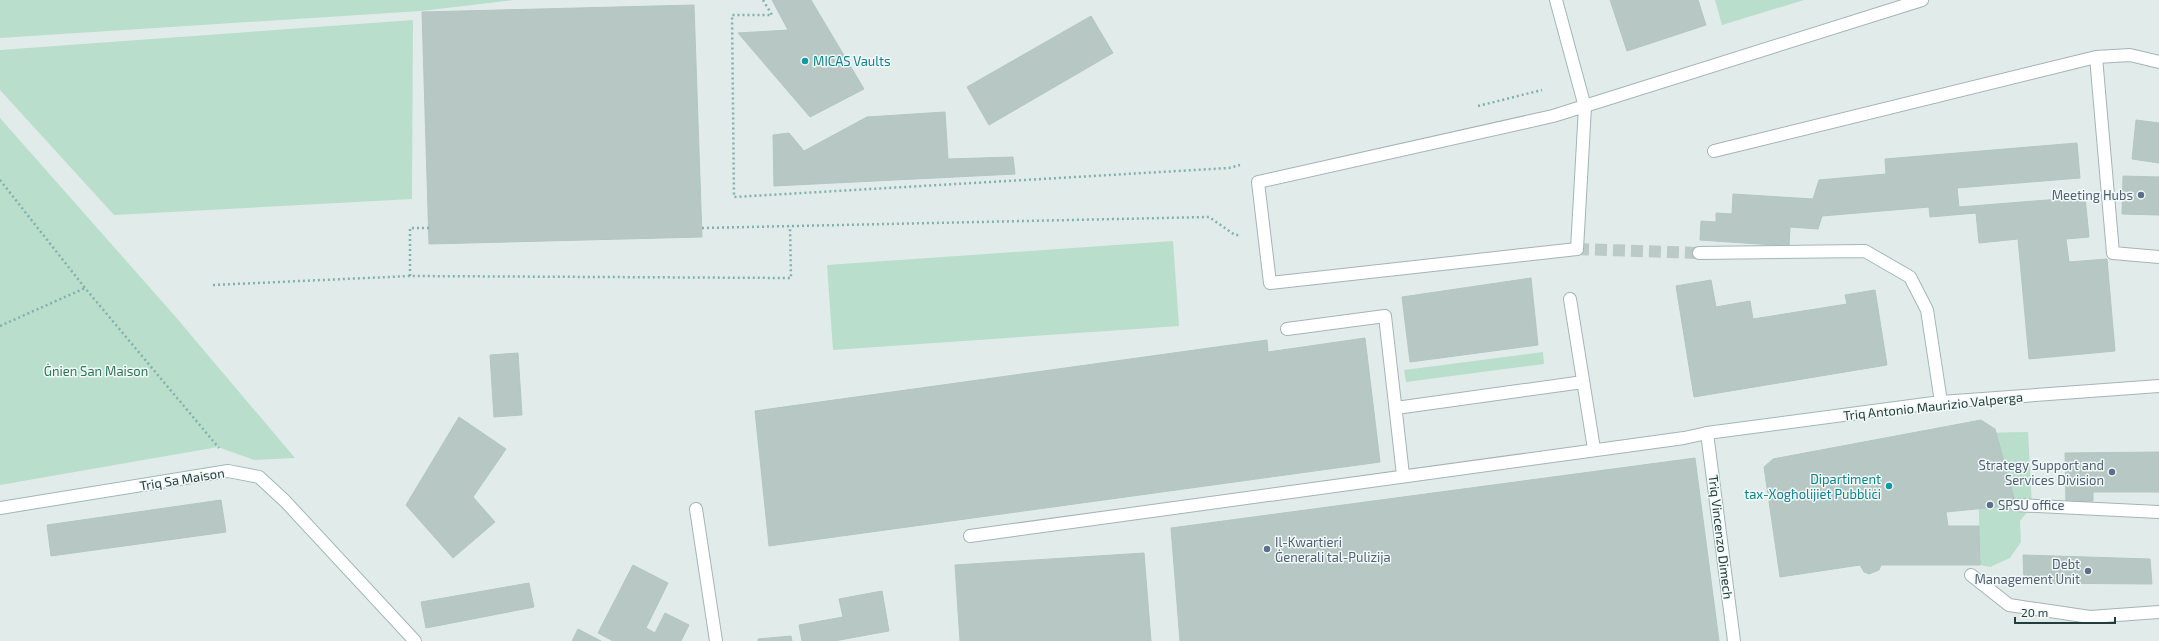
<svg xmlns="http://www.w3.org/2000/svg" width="2159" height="641" font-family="'Exo 2',sans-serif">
	<rect width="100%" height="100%" fill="#e1ecea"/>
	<!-- green -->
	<path fill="#b9decc" d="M0 0H514L421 11 0 38Z
		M1715 0H1804L1722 25Z
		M413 20 412 199 114 215 0 90V50Z
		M0 118 174 315 295 458 254 460 218 447 0 485Z
		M1173 241 1179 326 833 350 827 265Z
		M1543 352 1544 364 1406 382 1404 370Z
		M2028 432 2032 506 2020 521 2021 542 2010 558 1990 567 1980 565 1977 433Z"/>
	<!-- building -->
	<path fill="#b6c7c4" stroke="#b3c6c3" d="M772 0H811L864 89 810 117 738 33 788 30Z
		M1610 0H1698L1706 25 1627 51Z
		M694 5 702 237 429 244 422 12Z
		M1091 16 1113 53 989 125 967 87Z
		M945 112 948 159 1013 157 1015 174 774 186 773 135 789 133 804 151 867 117Z
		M2136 120 2159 123V163L2132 159Z
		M2077 143 2080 178 1957 188 1959 207 2085 197 2089 237 2066 239 2069 262 2107 259 2115 351 2029 359 2018 239 1979 243 1976 213 1930 217 1929 207 1822 216 1818 229 1790 227 1789 246 1700 240 1701 221 1716 222V213L1732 214 1733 194 1813 199 1819 180 1886 174 1885 159Z
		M2123 176 2159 177V215L2122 214Z
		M1531 278 1538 345 1410 362 1402 297Z
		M1711 280 1716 307 1750 301 1753 319 1847 304 1845 295 1875 290 1887 365 1694 397 1676 286Z
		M1365 338 1380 462 769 546 755 411 1267 340 1268 352Z
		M518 353 522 415 494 417 490 355Z
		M459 417 506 449 473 497 495 522 453 558 406 505Z
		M1981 420 1995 429 2016 505 1946 512 1948 526H1979L1980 565H1881L1879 570 1869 574 1864 572 1860 565 1780 577 1764 467 1773 459Z
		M2159 452V492H2093V501L2066 502 2065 453Z
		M1695 458 1719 641H1180L1171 528Z
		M221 500 226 532 51 556 47 525Z
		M1144 553 1151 641H960L955 565Z
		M2023 555 2150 559 2152 584 2024 583Z
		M633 565 668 583 646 628 655 633 665 613 689 625 681 641H613L598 633Z
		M529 583 534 607 426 628 421 602Z
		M882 591 889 631 834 641H802L799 625 843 617 839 599Z
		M578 629 601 641H572Z
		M791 636 792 641H758V639Z"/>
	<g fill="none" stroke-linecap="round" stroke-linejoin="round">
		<!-- secondary-tunnel -->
		<path stroke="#bbc9c7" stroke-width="12" stroke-dasharray="12 6" stroke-linecap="butt" d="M1577 249 1699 253"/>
		<defs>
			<path id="lane" d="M2096 57 2113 253 2159 257
				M1714 151 2096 57 2130 55 2159 62
				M1577 249 1270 283 1258 182 1553 116 1922 0
				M1570 299 1594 449
				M1287 329 1385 316 1403 475
				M1941 402 2159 386
				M1396 408 1583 382
				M2016 505 2159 512
				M696 509 716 641
				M970 536 1684 438 1707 433
				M1971 575 2009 605 2090 617 2159 612"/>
			<path id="secondary" d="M1556 0 1585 107 1577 249
				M1699 253 1865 251 1910 277 1927 310 1941 402 1707 433 1734 641
				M0 508 228 471 259 477 285 501 415 641"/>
		</defs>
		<!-- lane casing -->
		<use href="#lane" stroke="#a4b4b3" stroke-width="14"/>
		<!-- secondary casing -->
		<use href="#secondary" stroke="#9fb8b5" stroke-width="14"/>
		<!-- path -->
		<path stroke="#80b1ad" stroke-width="2.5" stroke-dasharray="2 3" stroke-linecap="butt" d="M763 0 772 15H732L734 197 1229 168 1240 165
			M1478 106 1542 90
			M0 180 85 288 219 448
			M702 228 1209 217 1235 235H1241
			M410 276V228H429
			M213 285 410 276 791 278 790 226
			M0 326 85 288"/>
		<!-- lane -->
		<use href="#lane" stroke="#fff" stroke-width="12"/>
		<!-- secondary -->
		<use href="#secondary" stroke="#fff" stroke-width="12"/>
	</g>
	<!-- markers -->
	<g fill="#0f9aa8" stroke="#f2f9f7" stroke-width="1.5">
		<circle cx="805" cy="61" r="4"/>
		<circle cx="1889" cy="486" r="4"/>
	</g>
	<g fill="#5c6f8a" stroke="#f2f9f7" stroke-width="1.5">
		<circle cx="2141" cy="195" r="4"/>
		<circle cx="2112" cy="472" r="4"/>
		<circle cx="1990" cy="505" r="4"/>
		<circle cx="1267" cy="549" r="4"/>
		<circle cx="2088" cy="571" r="4"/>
	</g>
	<g text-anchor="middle" stroke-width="3" stroke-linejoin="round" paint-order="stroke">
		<!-- culture labels -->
		<g font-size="13" fill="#0d838f" stroke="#f2f9f7" text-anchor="start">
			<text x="813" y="66">MICAS Vaults</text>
			<text x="1881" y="484" text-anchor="end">Dipartiment<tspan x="1881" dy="15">tax-Xogħolijiet Pubbliċi</tspan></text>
		</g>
		<!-- service labels -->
		<g font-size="13" fill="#4e5e75" stroke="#f2f9f7" text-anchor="end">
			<text x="2133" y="200">Meeting Hubs</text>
			<text x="2104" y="470">Strategy Support and<tspan x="2104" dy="15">Services Division</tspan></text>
			<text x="1998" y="510" text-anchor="start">SPSU office</text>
			<text x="1275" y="547" text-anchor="start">Il-Kwartieri<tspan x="1275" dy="15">Ġenerali tal-Pulizija</tspan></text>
			<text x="2080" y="569">Debt<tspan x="2080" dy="15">Management Unit</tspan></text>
		</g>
		<!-- park labels -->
		<g font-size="13" fill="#2a765a" stroke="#f2f9f7">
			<text x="96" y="376">Ġnien San Maison</text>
		</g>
		<!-- street labels -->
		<g font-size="13" fill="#213d3d" stroke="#f2f9f7">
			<text transform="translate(1933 406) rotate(-6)" y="5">Triq Antonio Maurizio Valperga</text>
			<text transform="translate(182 479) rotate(-9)" y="5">Triq Sa Maison</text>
			<text transform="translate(1721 537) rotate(83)" y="5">Triq Vincenzo Dimech</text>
		</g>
	</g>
	<!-- scale -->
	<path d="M2015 617v6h100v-6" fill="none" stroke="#213d3d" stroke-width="2"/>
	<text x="2021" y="617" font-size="12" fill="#213d3d" stroke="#f2f9f7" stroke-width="3" paint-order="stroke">20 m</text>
</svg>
